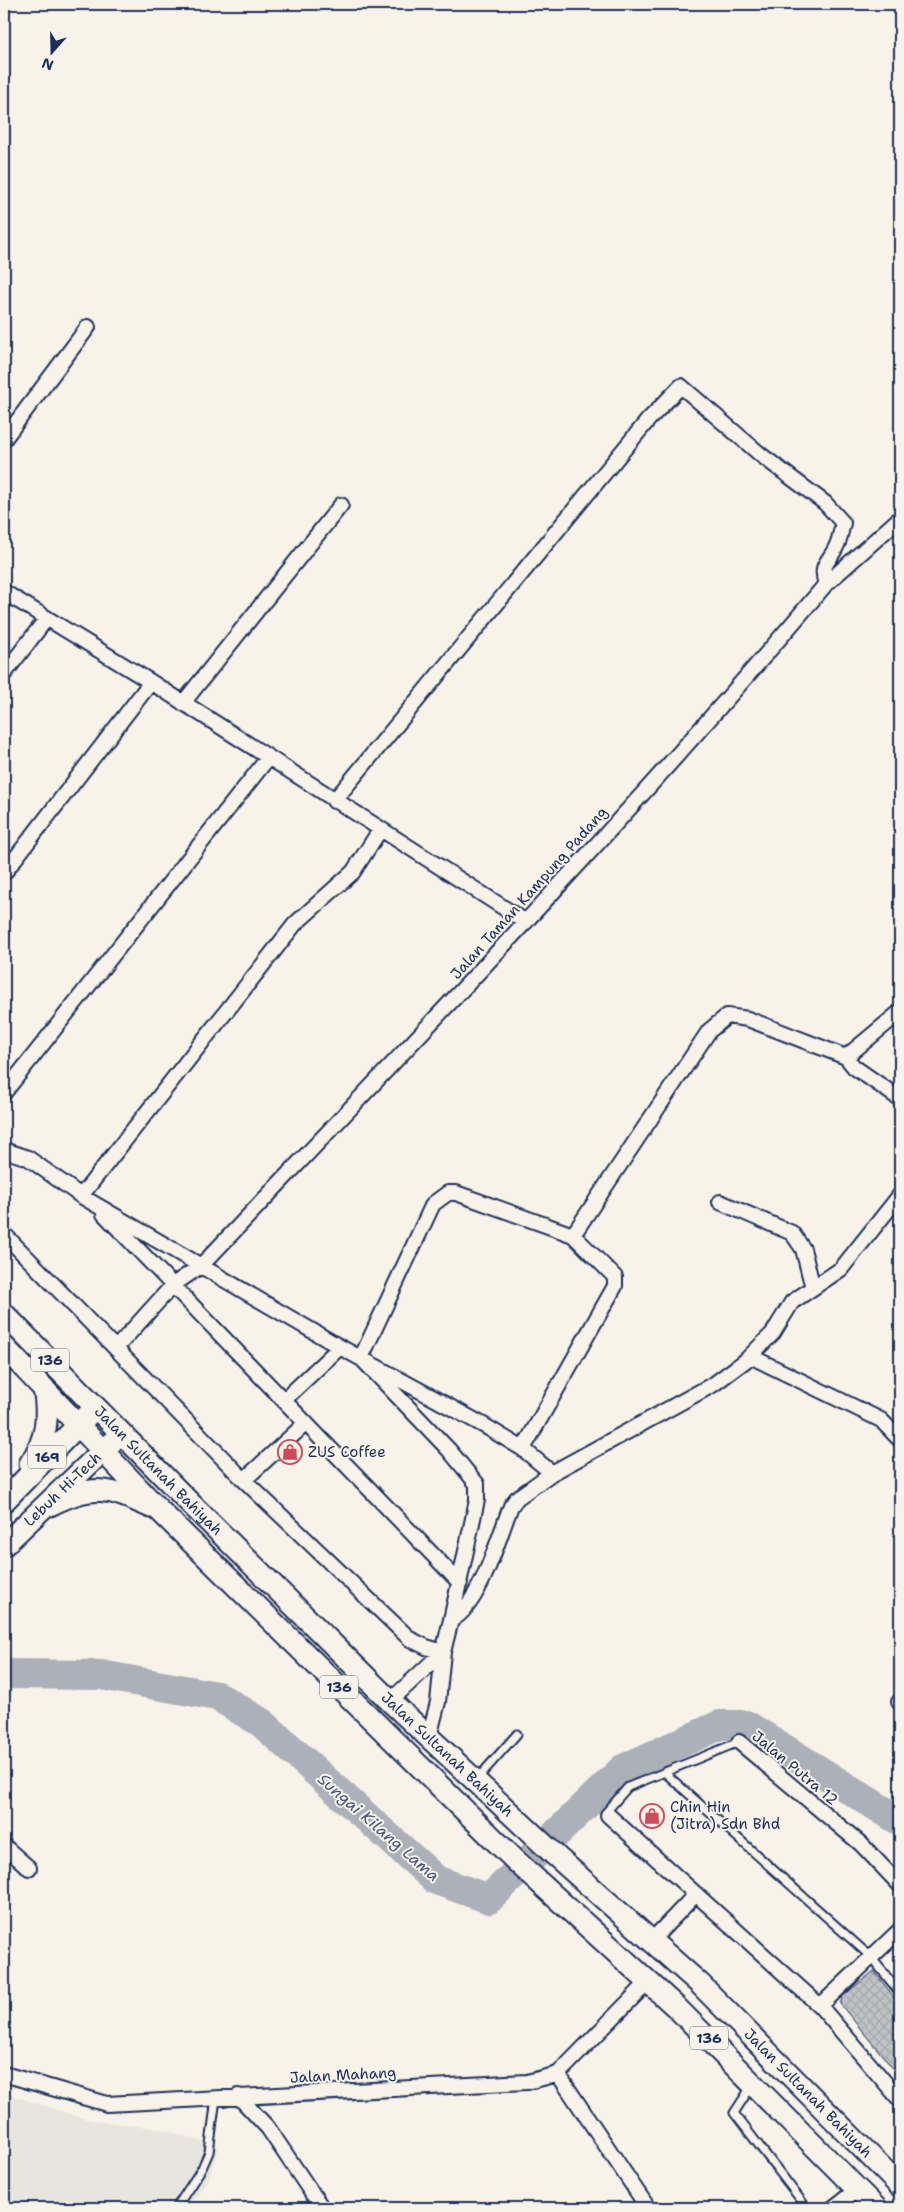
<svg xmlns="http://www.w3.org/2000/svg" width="904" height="2212" font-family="'Shantell Sans',sans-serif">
	<defs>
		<pattern id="building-cross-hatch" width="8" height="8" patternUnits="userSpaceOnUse" patternTransform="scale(1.25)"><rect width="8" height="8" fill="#c0c3c5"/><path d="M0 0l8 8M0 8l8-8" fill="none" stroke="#a4a8ac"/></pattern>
	</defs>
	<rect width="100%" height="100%" fill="#f7f3e8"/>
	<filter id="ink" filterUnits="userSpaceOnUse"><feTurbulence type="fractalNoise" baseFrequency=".02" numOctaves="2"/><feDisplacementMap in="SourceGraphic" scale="10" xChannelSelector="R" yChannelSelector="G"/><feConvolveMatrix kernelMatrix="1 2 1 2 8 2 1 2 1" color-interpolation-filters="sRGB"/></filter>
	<g filter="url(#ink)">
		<!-- built -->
		<path fill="#e6e5de" d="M4 2093 89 2120 162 2129 219 2147 208 2181 187 2208H4Z"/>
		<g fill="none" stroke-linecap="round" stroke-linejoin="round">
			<!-- river -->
			<path stroke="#acb0b9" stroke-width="30" d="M4 1674 101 1675 217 1696 262 1723 436 1880 489 1899 623 1769 720 1725H746L900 1821"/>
		</g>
		<!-- building -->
		<path fill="url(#building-cross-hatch)" stroke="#1b2f5e" d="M874 1971 900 2005V2077L840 2004 843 1996Z"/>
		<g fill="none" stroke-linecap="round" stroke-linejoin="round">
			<defs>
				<path id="service" d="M664 1772 871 1957 900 1993
					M477 1779 517 1734
					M608 1815 607 1811 628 1787 739 1742
					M751 2087 734 2113 807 2208
					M176 2208 202 2168 209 2152 216 2098"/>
				<path id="minor" d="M4 439 88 327
					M826 584 900 518
					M4 592 151 682 526 922
					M4 674 47 618
					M183 703 341 505
					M4 873 151 682
					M846 1057 900 1012
					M4 1093 268 758
					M4 1150 28 1158 81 1196 340 1347 485 1426 523 1449 552 1473
					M81 1196 295 924 353 872 380 830
					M720 1202 792 1233 803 1249 813 1288
					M104 1214 460 1583
					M4 1234 244 1480 410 1639 426 1647 443 1652
					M116 1348 173 1285 202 1265C413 1042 627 820 826 584 819 564 829 563 836 547 840 540 841 530 843 523L825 503 761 455 681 386 649 419 334 801
					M750 1356 881 1420 900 1440
					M284 1400 340 1347
					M523 1449 615 1286V1277L573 1235
					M244 1480 306 1423
					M451 1620 477 1500V1484L449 1450 361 1358 433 1204 448 1193H456L573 1235 709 1031 727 1016 748 1019 846 1057 854 1067 900 1099
					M390 1701 443 1652
					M899 1702 900 1703
					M429 1737 438 1702 443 1652 451 1620C480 1606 499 1536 511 1506L517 1498 552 1473 714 1384 745 1361 773 1333 792 1302 841 1269 900 1195
					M739 1742 861 1844 900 1885
					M608 1815 820 2006 900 2100
					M4 1846 29 1868
					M651 1941 696 1894
					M820 2006 900 1930
					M4 2074 107 2104 527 2082 558 2074 648 1982
					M558 2074 648 2208
					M238 2096 268 2128 322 2208
					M833 2208 858 2189"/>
				<g id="primary">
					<path id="s1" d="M4 1314 187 1500 390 1701 557 1857 700 1984 900 2186"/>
					<path d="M4 1347 160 1511 517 1862 676 2007 876 2208"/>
					<path d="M30 1464C47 1439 49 1417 44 1388"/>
					<path d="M4 1501 89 1414"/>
					<path d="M50 1505C93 1483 109 1488 151 1507"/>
					<path id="s2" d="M4 1545 112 1442"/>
				</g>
			</defs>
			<!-- service casing -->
			<use href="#service" stroke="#1b2f5e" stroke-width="11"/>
			<!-- minor casing -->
			<use href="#minor" stroke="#1b2f5e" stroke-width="18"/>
			<!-- primary casing -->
			<use href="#primary" stroke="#1b2f5e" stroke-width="25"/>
			<!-- service -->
			<use href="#service" stroke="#f7f3e8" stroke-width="7"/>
			<!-- minor -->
			<use href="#minor" stroke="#f7f3e8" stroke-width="14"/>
			<!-- primary -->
			<use href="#primary" stroke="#f7f3e8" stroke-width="21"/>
		</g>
	</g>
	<!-- icons -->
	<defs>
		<symbol id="shop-ring" viewBox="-11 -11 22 22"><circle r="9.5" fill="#f7f3e8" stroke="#d1495b" stroke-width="1.5"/><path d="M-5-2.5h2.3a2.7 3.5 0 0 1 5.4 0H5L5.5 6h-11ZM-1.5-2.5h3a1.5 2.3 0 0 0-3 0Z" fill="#d1495b"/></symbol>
	</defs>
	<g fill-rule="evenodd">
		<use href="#shop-ring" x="276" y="1438" width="28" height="28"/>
		<use href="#shop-ring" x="638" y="1802" width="28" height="28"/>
	</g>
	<g text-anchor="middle" stroke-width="4" stroke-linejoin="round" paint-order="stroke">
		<!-- shield labels -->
		<g fill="#f7f3e8" stroke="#5d6a87" stroke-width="1">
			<rect x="31" y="1348.5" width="38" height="23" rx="4"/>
			<rect x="28" y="1445.5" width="38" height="23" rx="4"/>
			<rect x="320" y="1675.5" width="38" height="23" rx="4"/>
			<rect x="690" y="2026.5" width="38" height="23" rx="4"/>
		</g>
		<g font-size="14" font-weight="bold" fill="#1b2f5e">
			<text x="50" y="1365">136</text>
			<text x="47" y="1462">169</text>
			<text x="339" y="1692">136</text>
			<text x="709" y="2043">136</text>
		</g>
		<!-- street labels -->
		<g font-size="15" fill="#1b2f5e" stroke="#f7f3e8">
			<text transform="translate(529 893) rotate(-48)" y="5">Jalan Taman Kampung Padang</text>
			<text dy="5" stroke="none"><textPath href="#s1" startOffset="220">Jalan Sultanah Bahiyah</textPath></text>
			<text dy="5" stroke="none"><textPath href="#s2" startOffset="81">Lebuh Hi-Tech</textPath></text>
			<text dy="5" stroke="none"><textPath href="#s1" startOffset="625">Jalan Sultanah Bahiyah</textPath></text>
			<text transform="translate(795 1768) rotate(40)" y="5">Jalan Putra 12</text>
			<text transform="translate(343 2075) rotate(-3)" y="5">Jalan Mahang</text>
			<text dy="5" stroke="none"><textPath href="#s1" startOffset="1120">Jalan Sultanah Bahiyah</textPath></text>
		</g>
		<!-- poi labels -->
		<g font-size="15" fill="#1b2f5e" stroke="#f7f3e8" text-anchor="start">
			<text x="308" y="1457">ZUS Coffee</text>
			<text x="670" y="1812">Chin Hin<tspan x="670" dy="17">(Jitra) Sdn Bhd</tspan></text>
		</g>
		<!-- water labels -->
		<g font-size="16" font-style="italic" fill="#465679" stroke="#f7f3e8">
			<text transform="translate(379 1827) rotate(41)" y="6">Sungai Kilang Lama</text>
		</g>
	</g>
	<!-- margin -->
	<rect width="904" height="2212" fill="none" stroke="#f7f3e8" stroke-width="20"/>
	<rect x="10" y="10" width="884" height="2192" fill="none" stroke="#1b2f5e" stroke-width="2" filter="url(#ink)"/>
	<!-- north arrow -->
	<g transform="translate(52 52) rotate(200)" stroke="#f7f3e8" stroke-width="4" paint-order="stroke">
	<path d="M0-4L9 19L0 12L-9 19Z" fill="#1b2f5e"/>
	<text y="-8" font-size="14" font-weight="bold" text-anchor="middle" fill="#1b2f5e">N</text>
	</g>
</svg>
